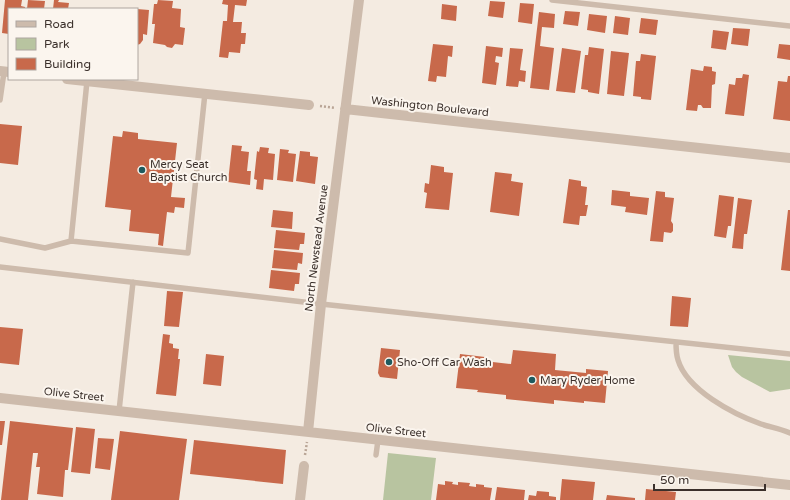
<svg xmlns="http://www.w3.org/2000/svg" width="790" height="500" font-family="'Varela Round',sans-serif">
	<rect width="100%" height="100%" fill="#f4ebe1"/>
	<!-- green -->
	<path fill="#b8c4a0" d="M728 355 790 361V389L770 392 742 377 736 372 732 367Z
		M388 453 436 458 431 500H383Z"/>
	<!-- building -->
	<path fill="#c8694b" d="M5 0H22L21 6 25 7V9H9V34L2 33Z
		M28 0 45 1 44 9H27Z
		M54 0H59L58 2 69 3 68 9H53Z
		M158 0 173 1 172 8 181 9 180 27 185 28 183 45 175 44 172 48 167 47 165 45 153 43 155 24H152L154 4H157Z
		M223 0H247L246 6 235 5 233 22H242L241 33H246L245 44H241L240 53 229 52 228 58 219 57 223 21H227L228 5 222 4Z
		M490 1 505 2 503 18 488 16Z
		M520 3 534 4 532 24 518 22Z
		M442 4 457 6 456 21 441 19Z
		M137 9 149 10 147 35 143 34V40L140 44 137 45Z
		M565 11 580 12 578 26 563 24Z
		M539 12 555 14 554 28 542 27 540 46 554 48 549 90 530 88Z
		M589 14 607 16 605 33 587 30Z
		M615 16 630 18 628 35 613 33Z
		M641 18 658 20 656 35 639 33Z
		M733 28 750 29 748 46 731 44Z
		M713 30 729 32 726 50 711 48Z
		M433 44 453 46 452 57 448 56 446 77 437 76 436 82 428 81Z
		M779 44 790 45V60L777 58Z
		M486 46 503 48 502 57 496 56 495 62 499 63 496 85 482 83Z
		M589 47 604 49 599 94 588 92V90L581 89 585 55H588Z
		M510 48 523 49 520 70 526 71 525 82 519 81 518 87 506 86Z
		M562 48 581 51 575 93 556 91Z
		M611 51 629 53 624 96 607 94Z
		M641 54 656 56 651 100 641 99V97L633 96 636 61H640Z
		M704 66 712 67V71L716 72 715 84 712 85 711 108H703L701 105H698L697 111 686 110 691 69 703 71Z
		M743 74 749 75 744 116 725 114 729 84 735 85 736 78H742Z
		M788 76H790V121L773 119 778 81 787 82Z
		M0 124 22 126 18 165 0 163Z
		M123 131 138 133V139L177 143 171 197 185 198 184 208 175 207 174 213 167 212 163 246 158 245 159 234 129 231 131 210 105 207 113 136 122 137Z
		M232 145 242 146 241 151 249 152 247 171H251L250 185 228 182Z
		M260 147 269 148 268 153 275 154 273 180 264 179 263 190 256 189 257 180 254 179 257 151 259 152Z
		M280 149 289 150 288 153 296 154 293 182 277 180Z
		M300 151 310 152V156L318 157 315 184 296 181Z
		M431 165 444 167V172L453 173 449 210 425 208 427 193 424 192 425 183 429 184Z
		M495 172 512 174 511 181 523 183 519 216 490 212Z
		M569 179 581 181V186L587 187 585 205H588L586 216H580L579 225 563 223Z
		M612 190 630 192V196L649 198 647 215 625 212 626 207 611 205Z
		M656 191 665 192V197L674 198 671 221 673 224V231L671 233 664 232 663 242 650 241Z
		M719 195 734 197 731 226H728L726 238 714 236Z
		M738 198 752 200 747 234H744L743 249 732 248Z
		M273 210 293 212 292 229 271 227Z
		M788 210H790V271L781 270Z
		M276 230 305 233 304 244H300L299 250 274 248Z
		M274 250 303 253 302 264 298 263 297 270 272 268Z
		M271 270 300 273 299 284H295L294 291 269 288Z
		M167 291 183 292 179 327 164 326Z
		M672 296 691 298 688 327 670 326Z
		M0 327 23 329 19 365 0 363Z
		M163 334 170 335 169 343 173 344V348L179 349 178 359H180L176 396 156 394Z
		M381 348 400 350 397 379 380 377 378 373Z
		M513 350 556 354 555 370 586 373V369L608 371 605 403 584 401V403L554 400V404L506 399V395L477 392 478 390 456 388 460 354 485 357 484 361 511 364Z
		M206 354 224 356 221 386 203 384Z
		M0 421H5L2 445H0Z
		M10 421 73 428 68 470H65L63 497 37 494 40 467H36L38 453H33L28 500H1Z
		M76 427 95 429 90 474 71 472Z
		M120 431 187 439 179 500H111Z
		M98 438 114 439 110 470 95 468Z
		M194 440 286 450 283 484 190 474Z
		M562 479 595 482 593 500H560Z
		M445 481 453 482 452 484 458 485V482L470 483 469 486 476 487V484L484 485V487L492 488 490 500H436L438 484 445 485Z
		M497 487 525 490 524 500H495Z
		M646 489 676 492 675 500H645Z
		M537 491 549 492V496L556 497V500H528L529 495 536 496Z
		M607 495 635 498V500H606Z"/>
	<g fill="none" stroke-linecap="round" stroke-linejoin="round">
		<!-- path -->
		<path stroke="#b9a596" stroke-width="2.5" stroke-dasharray="2 2" stroke-linecap="butt" d="M320 106 335 108
			M305 455 307 442"/>
		<!-- service -->
		<path stroke="#cdbbac" stroke-width="5.5" d="M552 0 790 26
			M87 81 71 241 188 253 205 93
			M0 100 4 72
			M0 239 45 248 71 241
			M0 267 321 304 790 354
			M676 342C676 348 676 354 678 360 687 390 733 414 761 424 770 427 781 429 790 433
			M119 411 133 282
			M376 455 378 440"/>
		<!-- minor -->
		<path stroke="#cdbbac" stroke-width="10" d="M0 71 9 72
			M67 79 309 105
			M345 109 790 158
			M0 398 790 485
			M308 432 321 304 359 0
			M300 500 304 466"/>
	</g>
	<!-- markers -->
	<g fill="#1f5a5e" stroke="#fbf5ee" stroke-width="1.5">
		<circle cx="142" cy="170" r="4"/>
		<circle cx="389" cy="362" r="4"/>
		<circle cx="532" cy="380" r="4"/>
	</g>
	<g text-anchor="middle" stroke-width="4" stroke-linejoin="round" paint-order="stroke">
		<!-- street labels -->
		<g font-size="11" fill="#3b302b" stroke="#fbf5ee">
			<text transform="translate(430 106) rotate(6)" y="4">Washington Boulevard</text>
			<text transform="translate(316 248) rotate(-83)" y="4">North Newstead Avenue</text>
			<text transform="translate(74 394) rotate(6)" y="4">Olive Street</text>
			<text transform="translate(396 430) rotate(6)" y="4">Olive Street</text>
		</g>
		<!-- poi labels -->
		<g font-size="11" fill="#3b302b" stroke="#fbf5ee" text-anchor="start">
			<text x="150" y="168">Mercy Seat<tspan x="150" dy="13">Baptist Church</tspan></text>
			<text x="397" y="366">Sho-Off Car Wash</text>
			<text x="540" y="384">Mary Ryder Home</text>
		</g>
	</g>
	<!-- legend -->
	<rect x="8" y="8" width="130" height="72" fill="#fbf5ee" stroke="#aea6a0"/>
	<rect x="16" y="21" width="20" height="6" fill="#cdbbac" stroke="#aea6a0"/>
	<text x="44" y="28" font-size="12" fill="#3b302b">Road</text>
	<rect x="16" y="38" width="20" height="12" fill="#b8c4a0" stroke="#aea6a0"/>
	<text x="44" y="48" font-size="12" fill="#3b302b">Park</text>
	<rect x="16" y="58" width="20" height="12" fill="#c8694b" stroke="#aea6a0"/>
	<text x="44" y="68" font-size="12" fill="#3b302b">Building</text>
	<!-- scale -->
	<path d="M654 484v6h111v-6" fill="none" stroke="#3b302b" stroke-width="2"/>
	<text x="660" y="484" font-size="12" fill="#3b302b" stroke="#fbf5ee" stroke-width="3" paint-order="stroke">50 m</text>
</svg>
